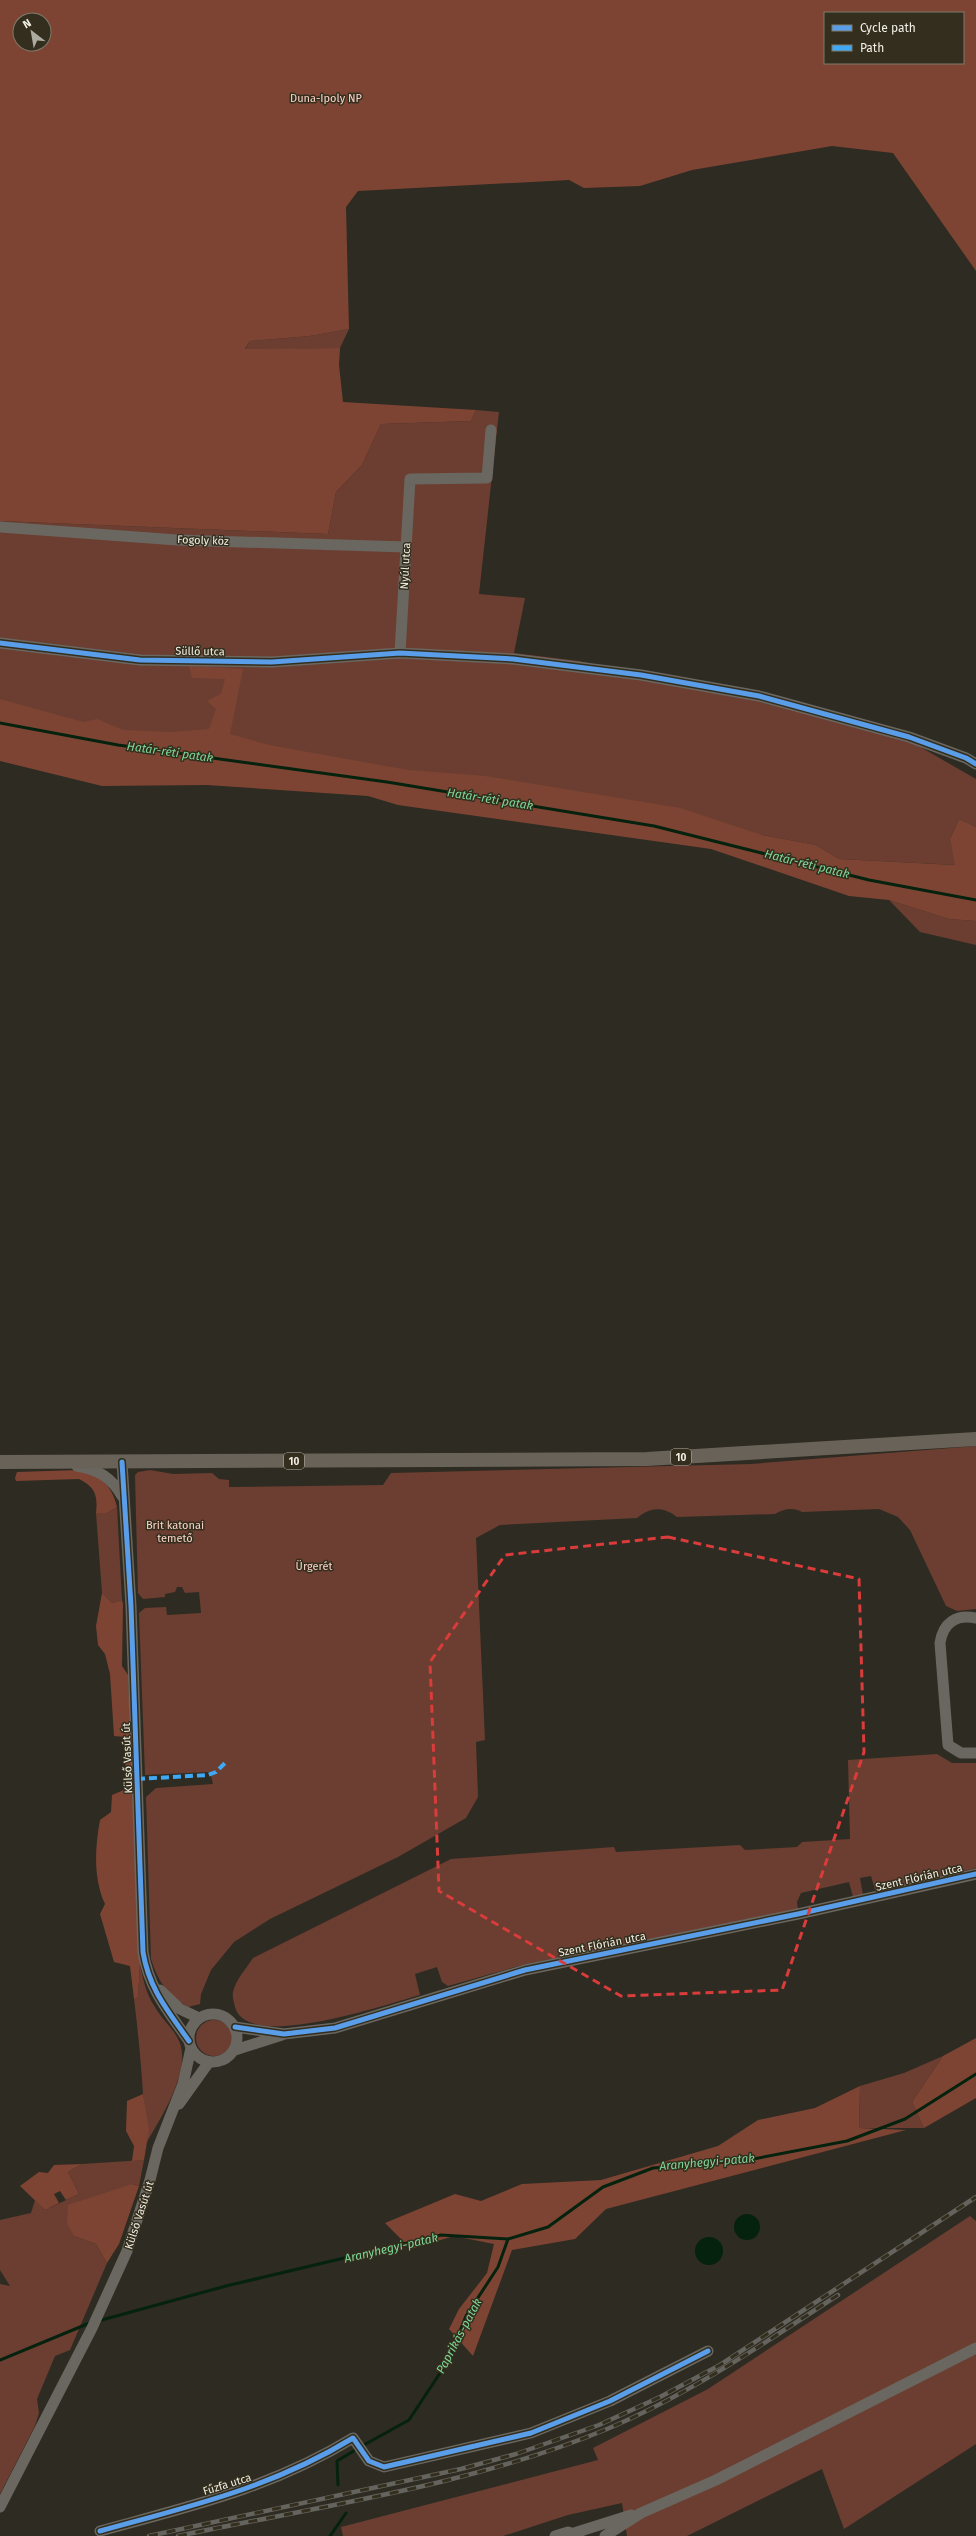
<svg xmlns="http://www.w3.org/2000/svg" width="976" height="2536" font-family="'Fira Sans',sans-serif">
	<rect width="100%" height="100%" fill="#2e2b22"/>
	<!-- green -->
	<path fill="#6b3e31" d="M349 329 340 348 245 350 250 341 310 336Z
		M476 410 499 412 479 594 525 598 514 653 579 661 638 674 725 688 910 741 976 779V827L959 819 950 839 956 865 839 859 816 845 762 835 480 796 0 723V521L328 534 336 492 362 465 381 424 471 421Z
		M889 900 949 919 976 921V945L920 932Z
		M976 1446V1609L957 1611 946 1606 910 1530 898 1517 879 1509 802 1512C792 1507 785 1509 775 1514L677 1517C663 1506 650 1507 637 1518L500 1525 476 1538 485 1740 476 1742 478 1797 466 1818 398 1857 270 1919 234 1942 211 1970 201 1994 200 2004 188 2007C166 1993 159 1983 151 1959L146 1797 156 1788 213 1784 210 1772 145 1775 139 1613 145 1608 166 1607 167 1615 201 1613 199 1592 185 1593 182 1587H177L175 1592 165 1594V1597L143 1599 138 1593 135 1475 138 1472 150 1470 173 1474 212 1473 219 1479 229 1480V1487L383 1485 391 1473 751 1464Z
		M117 1507 122 1600 112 1603 102 1593 96 1513H107Z
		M937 1754 952 1763H976V1868L876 1893 871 1876 860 1878 863 1895 853 1897 849 1882 801 1893 797 1902 798 1909 522 1965 448 1986 442 1982 437 1967 415 1974 420 1995C390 2003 247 2053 235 2007 234 2002 232 1996 233 1992 236 1979 246 1969 253 1958L451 1859 614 1847 616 1852 740 1845 745 1850 797 1847 802 1842 850 1839 848 1760Z
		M140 1964C143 1979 146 1994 155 2007 161 2018 171 2026 177 2037 195 2066 161 2117 147 2142 149 2125 144 2111 143 2094 141 2062 138 2031 134 1999L138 1997Z
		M196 2038a18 18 0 1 1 36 0a18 18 0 1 1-36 0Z
		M943 2056 912 2102 924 2128H859L860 2086 904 2073Z
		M144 2160 139 2186 132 2184 74 2236 96 2244 107 2263 70 2350 55 2356 37 2399 39 2413 35 2426 0 2494V2284L10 2286 0 2270V2220L31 2213 35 2200 45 2210 79 2194 68 2172 82 2164Z
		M970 2216 976 2221V2444L844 2529 822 2469 687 2536H627L622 2503 568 2515 503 2536H343L341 2527 598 2460 593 2448 708 2389Z"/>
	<!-- forest -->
	<path fill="#7e4433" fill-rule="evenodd" d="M0 0H976V271L893 153 832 146 692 170 640 186 584 188 569 180 358 191 346 207 349 329 310 336 250 341 245 349 340 348 339 365 343 402 476 410 471 421 381 424 362 465 336 492 328 534 0 521ZM825 13H963V63H825ZM20 20H44V44H20Z
		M189 666 243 669 230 734 269 745 408 770 485 776 680 808 762 835 816 845 839 859 955 865 950 839 959 819 976 827V921L949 919 889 900 849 896 711 849 398 805 368 796 207 785 102 786 0 761V699L83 722 97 719 123 730 173 732 209 729 216 709 207 701 221 694 225 679 192 678Z
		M79 1470C100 1475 112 1485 117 1507L107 1513H96C98 1495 95 1487 79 1479L16 1481 15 1478 17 1472Z
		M102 1593 112 1603 122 1600 123 1604 122 1666 128 1675 140 1964 138 1997 134 1999 130 1966 114 1962 100 1914 105 1904C93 1878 95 1847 100 1820L111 1812 112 1795 126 1789 125 1737 114 1736 110 1674 105 1654 98 1645 96 1626Z
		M976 2038V2098L924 2128 912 2102 943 2056Z
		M860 2086 859 2128 906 2130 606 2209 575 2239 512 2250 473 2356 449 2329 459 2309 487 2273 494 2244 454 2236 411 2249 385 2223 455 2194 481 2201 522 2184 601 2180 718 2146 758 2120 815 2108Z
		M143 2094 149 2130 144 2160 132 2161 134 2146 126 2131 127 2101Z
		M82 2164 68 2172 79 2194 66 2200 60 2191 54 2194 59 2203 45 2210 20 2186 39 2172 48 2173 54 2165Z
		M132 2184 139 2186 119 2244 107 2263 96 2244 74 2236 67 2223 68 2205Z"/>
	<!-- water -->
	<path fill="#04220e" d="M734 2227a13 13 0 1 1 26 0a13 13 0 1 1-26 0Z
		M695 2251a14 14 0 1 1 28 0a14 14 0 1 1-28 0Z"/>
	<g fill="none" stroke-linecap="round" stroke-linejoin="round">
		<!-- stream -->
		<path stroke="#04220e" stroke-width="3" d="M0 723 118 745 387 782 654 826 869 880 976 900
			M98 2321 226 2286 441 2235 508 2239 548 2227 603 2187 653 2168 748 2160 847 2141 905 2119 976 2074
			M0 2360 92 2322
			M362 2446 409 2420 448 2361 466 2316 498 2267 508 2239
			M338 2485 337 2461 357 2449
			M330 2536 346 2513"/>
		<!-- minor -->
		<path stroke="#6a6760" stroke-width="11" d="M0 527 177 540 406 547
			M0 643 140 660 272 662 400 653 513 659 641 675 759 696 909 737 966 758 976 764
			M400 653 410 479 487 478 491 430
			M122 1462 131 1606 143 1952C149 1989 168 2011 189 2041
			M77 1466C99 1470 111 1477 122 1496
			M976 1618C956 1614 943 1623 940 1643L948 1745 961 1753H976
			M160 1990 180 2009 199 2018
			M189 2038a24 24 0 1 1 48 0a24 24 0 1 1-48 0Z
			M235 2027 284 2034 335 2028 525 1970 798 1914 976 1874
			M235 2050 282 2035
			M179 2104 209 2062
			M0 2507 92 2328 127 2251 150 2180 158 2148 183 2084 191 2048
			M100 2531C191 2506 271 2488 353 2438L369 2461 384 2467 531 2433 610 2401 708 2351
			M574 2533 631 2515
			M555 2536 568 2532 579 2536
			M605 2536 641 2513 716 2480 976 2348"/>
		<!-- major -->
		<path stroke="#696258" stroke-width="14" d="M0 1462 647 1459 976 1439"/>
		<defs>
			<path id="rail" d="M149 2536 461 2469 516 2454 599 2425 660 2397 720 2365 976 2197
				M178 2536C321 2506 473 2485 607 2429 690 2394 763 2344 838 2295"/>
		</defs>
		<!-- rail casing -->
		<use href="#rail" stroke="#65635d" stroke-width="4.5"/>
		<!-- rail -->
		<use href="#rail" stroke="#332e1d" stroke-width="3" stroke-dasharray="9" stroke-linecap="butt"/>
		<!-- quiet -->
		<path stroke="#3fa9f5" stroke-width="4" stroke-dasharray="8 4" stroke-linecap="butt" d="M137 1779 208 1775 216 1772 225 1763"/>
		<defs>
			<path id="cycleway" d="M0 643 140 660 272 662 400 653 513 659 641 675 759 696 909 737 966 758 976 764
				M122 1462 131 1606 143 1952C149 1989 168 2011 189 2041
				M235 2027 284 2034 335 2028 525 1970 798 1914 976 1874
				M100 2531C191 2506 271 2488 353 2438L369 2461 384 2467 531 2433 610 2401 708 2351"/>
		</defs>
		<!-- cycleway casing -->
		<use href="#cycleway" stroke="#332e1d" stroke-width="8"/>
		<!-- cycleway -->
		<use href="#cycleway" stroke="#5a9eea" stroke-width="5"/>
	</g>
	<!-- marked area -->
	<path fill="none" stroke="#d93c3b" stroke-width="3" stroke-dasharray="8 5" stroke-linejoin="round" d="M668 1537 859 1579 864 1752 782 1990 621 1996 439 1891 430 1662 505 1555Z"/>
	<g text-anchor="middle" stroke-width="3" stroke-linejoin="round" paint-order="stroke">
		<!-- shield labels -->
		<g fill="#332e1d" stroke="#b8b4a8" stroke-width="1">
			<rect x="671" y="1449" width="20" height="16" rx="3"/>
			<rect x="284" y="1453" width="20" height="16" rx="3"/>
		</g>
		<g font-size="10" font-weight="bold" fill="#f1eee3">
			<text x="681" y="1461">10</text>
			<text x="294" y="1465">10</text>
		</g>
		<!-- park labels -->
		<g font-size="11" fill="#fdd3c8" stroke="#332e1d">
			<text x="326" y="102">Duna-Ipoly NP</text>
			<text x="175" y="1529">Brit katonai<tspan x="175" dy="13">temető</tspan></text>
			<text x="314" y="1570">Ürgerét</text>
		</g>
		<!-- street labels -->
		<g font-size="11" fill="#f1eee3" stroke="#332e1d">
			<text transform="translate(203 540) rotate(2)" y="4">Fogoly köz</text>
			<text transform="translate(405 566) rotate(-87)" y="4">Nyúl utca</text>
			<text transform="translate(200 651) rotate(1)" y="4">Süllő utca</text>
			<text transform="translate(127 1758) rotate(-92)" y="4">Külső Vasút út</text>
			<text transform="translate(919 1877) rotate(-13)" y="4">Szent Flórián utca</text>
			<text transform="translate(602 1944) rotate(-11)" y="4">Szent Flórián utca</text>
			<text transform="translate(139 2215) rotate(-72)" y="4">Külső Vasút út</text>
			<text transform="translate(227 2484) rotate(-17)" y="4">Fűzfa utca</text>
		</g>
		<!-- water labels -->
		<g font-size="12" font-style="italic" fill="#7dd798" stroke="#332e1d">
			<text transform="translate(170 752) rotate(8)" y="4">Határ-réti patak</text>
			<text transform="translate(490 799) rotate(9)" y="4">Határ-réti patak</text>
			<text transform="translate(807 864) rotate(14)" y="4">Határ-réti patak</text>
			<text transform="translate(707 2162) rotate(-5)" y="4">Aranyhegyi-patak</text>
			<text transform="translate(391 2248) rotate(-13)" y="4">Aranyhegyi-patak</text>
			<text transform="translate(459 2336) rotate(-62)" y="4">Paprikás-patak</text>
		</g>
	</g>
	<!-- legend -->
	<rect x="824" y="12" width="140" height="52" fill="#332e1d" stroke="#7f7b6c"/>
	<rect x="832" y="25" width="20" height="6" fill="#5a9eea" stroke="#7f7b6c"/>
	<text x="860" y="32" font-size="12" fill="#f1eee3">Cycle path</text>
	<rect x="832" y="45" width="20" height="6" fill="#3fa9f5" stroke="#7f7b6c"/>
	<text x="860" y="52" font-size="12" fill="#f1eee3">Path</text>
	<!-- north arrow -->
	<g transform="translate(32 32) rotate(329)"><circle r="19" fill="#332e1d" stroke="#7f7b6c"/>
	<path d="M0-3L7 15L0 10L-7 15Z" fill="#adaa9f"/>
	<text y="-6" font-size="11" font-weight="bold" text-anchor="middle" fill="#f1eee3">N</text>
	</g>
</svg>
